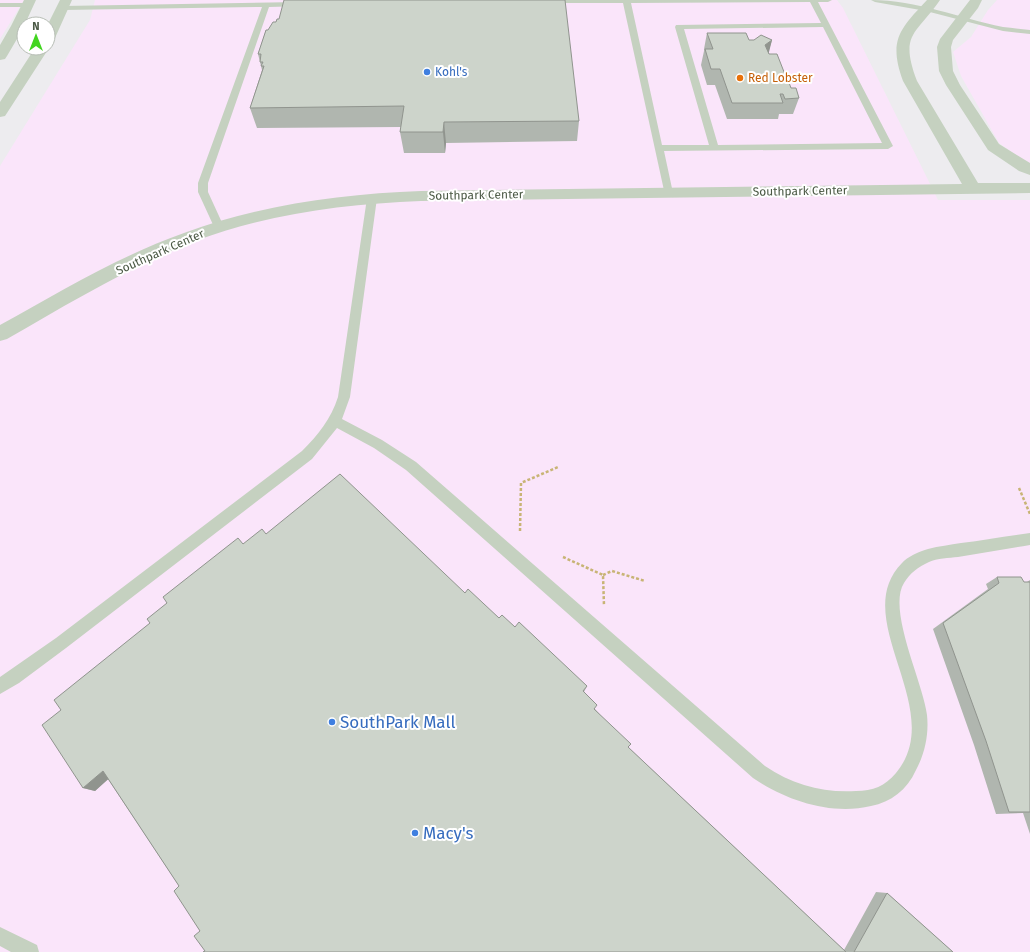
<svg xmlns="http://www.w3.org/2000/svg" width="1030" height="952" font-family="'Fira Sans',sans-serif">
	<rect width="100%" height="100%" fill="#edecef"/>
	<!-- commercial -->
	<path fill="#fae5fa" d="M0 0H24L0 39Z
		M95 0H837L843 8 938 200H1030V952H0V166L90 20Z
		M997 0H1030V163L1022 159 999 143 961 76 953 52 971 37 988 10Z"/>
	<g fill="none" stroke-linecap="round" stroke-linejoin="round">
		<!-- path -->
		<path stroke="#c8b475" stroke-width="2.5" stroke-dasharray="3 2" stroke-linecap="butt" d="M1019 488 1030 514
			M520 531 521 483 558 467
			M563 557 603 575 604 606
			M603 575 612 571 645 581"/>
		<!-- service -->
		<path fill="#c5d1c0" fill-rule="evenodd" d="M545 0H832L828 2H818L893 146 888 149 664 151 673 193 671 195H665L623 3H545ZM810 2 821 23 676 25 675 27 709 145H662L631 3ZM823 27 882 143 718 145 684 29Z
			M871 0C917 0 959 18 1003 27 1012 28 1021 29 1030 30V34L1003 31 926 11 875 2Z
			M301 2 305 4 304 6 269 7 208 183V192L224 227 219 230 215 229 198 192V183L262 7 63 10 59 8 63 6Z
			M0 3H28L32 5 28 7H0Z
			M372 195 377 198 350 397 342 419 382 440 416 462 765 766C793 785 823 793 856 791 873 791 885 786 896 773 949 709 847 619 902 563 907 557 920 551 928 549 939 546 950 545 961 543 984 540 1007 536 1030 533V545C1006 549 982 553 958 557 949 558 937 558 929 562 918 567 910 573 904 583 887 610 923 682 927 715 929 734 925 753 916 770 907 790 891 802 871 806 831 816 785 800 753 778L406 470 374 448 337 428 312 459 66 648 19 683 0 694V677L56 638 302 451C318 435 331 419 338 397L367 198Z
			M0 927 37 945 39 952H11L0 946Z"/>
		<!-- minor -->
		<path fill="#c5d1c0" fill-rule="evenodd" d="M24 0H36L25 24H24V27L7 56 5 59 0 60V45L11 26Z
			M60 0H72L55 38 53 41 48 42V24Z
			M927 0H940C916 35 899 33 917 81L978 183H1030V193L421 201C344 204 267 214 195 241 129 267 68 304 7 339L0 341V325C60 292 119 256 184 233 260 205 340 194 421 191L962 184 903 81C888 40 900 29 927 0Z
			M970 0H982L978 8 953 40 951 47 953 71 960 85 999 144 1030 163V175L1019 171 988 150 946 85 939 71 937 47 940 39Z
			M48 47 49 48 7 113 5 116 0 117V102L35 48Z"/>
	</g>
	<!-- wall -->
	<path fill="#b0b6af" d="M266 30 579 121 577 141 446 143 445 153H404L400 132 401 127 257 128 250 108 262 70 258 54Z
		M707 33 749 40H772L768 53 786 77 785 80 799 98 793 114H779L778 119H727L715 85H707L701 65 704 51V49Z
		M266 534 465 593 499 618 515 627 587 686 584 692 595 709 628 747 844 950 876 892 887 893 953 952H203L205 951 200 931 179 886 108 779 95 791 83 788 61 710 150 623 243 544Z
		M997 577 1024 582H1027L1030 580V834L1023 813 996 814 974 745 933 629 988 589 986 584Z"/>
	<!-- shaded-wall -->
	<path fill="#90948e" d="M772 40 768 56 765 45Z
		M444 122 446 143 445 153 443 132Z
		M103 771 114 774 95 791 83 788Z"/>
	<!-- building -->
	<path fill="#cdd4cb" stroke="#90948e" d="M284 0H565L579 121 444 122 443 132H400L404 106 250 108 264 66H261L263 62H260L261 54H258L266 30H268L273 22H276L277 19H279Z
		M707 33H746L749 40H754L761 35 772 40 765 45 769 54H777L786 77H778L779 80H788L791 88H796L799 98 785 99 783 94H780L783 103H732L720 69H711L705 49H713Z
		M340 474 465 593 468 589 499 618 502 615 515 627 519 622 587 686 583 691 597 705 594 709 631 744 628 747 846 952H203L205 951 194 936 200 931 174 891 179 886 103 771 83 788 42 725 61 710 54 700 150 623 147 619 167 603 163 597 238 538 243 544 262 529 266 534Z
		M997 577H1021L1024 582H1030V812H1009L986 741 943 623 999 583Z
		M887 893 953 952H854Z"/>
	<!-- markers -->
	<g fill="#3f7fe0" stroke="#fff" stroke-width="1.5">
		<circle cx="427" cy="72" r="4"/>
		<circle cx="332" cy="722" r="4"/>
		<circle cx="415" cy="833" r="4"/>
	</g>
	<circle fill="#e8710a" stroke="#fff" stroke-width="1.5" cx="740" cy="78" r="4"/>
	<g text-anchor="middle" stroke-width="4" stroke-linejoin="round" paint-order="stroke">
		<!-- far-shop labels -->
		<g font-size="12" fill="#366cbe" stroke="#fff" text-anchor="start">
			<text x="435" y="76">Kohl's</text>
		</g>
		<!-- far-food labels -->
		<g font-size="12" fill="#c56008" stroke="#fff" text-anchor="start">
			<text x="748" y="82">Red Lobster</text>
		</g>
		<!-- far-street labels -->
		<g font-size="12" fill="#4b5945" stroke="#fff">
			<text transform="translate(800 191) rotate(-1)" y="4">Southpark Center</text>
			<text transform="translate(476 195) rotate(-1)" y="4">Southpark Center</text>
			<text transform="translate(160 252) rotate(-24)" y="4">Southpark Center</text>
		</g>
		<!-- near-shop labels -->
		<g font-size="17" fill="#366cbe" stroke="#fff" text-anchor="start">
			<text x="340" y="728">SouthPark Mall</text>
			<text x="423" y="839">Macy's</text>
		</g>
	</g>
	<!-- north arrow -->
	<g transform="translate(36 36)"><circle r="19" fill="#ffffff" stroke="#b7bdb5"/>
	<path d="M0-3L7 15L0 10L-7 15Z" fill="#42d520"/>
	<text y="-6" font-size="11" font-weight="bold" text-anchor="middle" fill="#4b5945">N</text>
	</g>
</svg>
